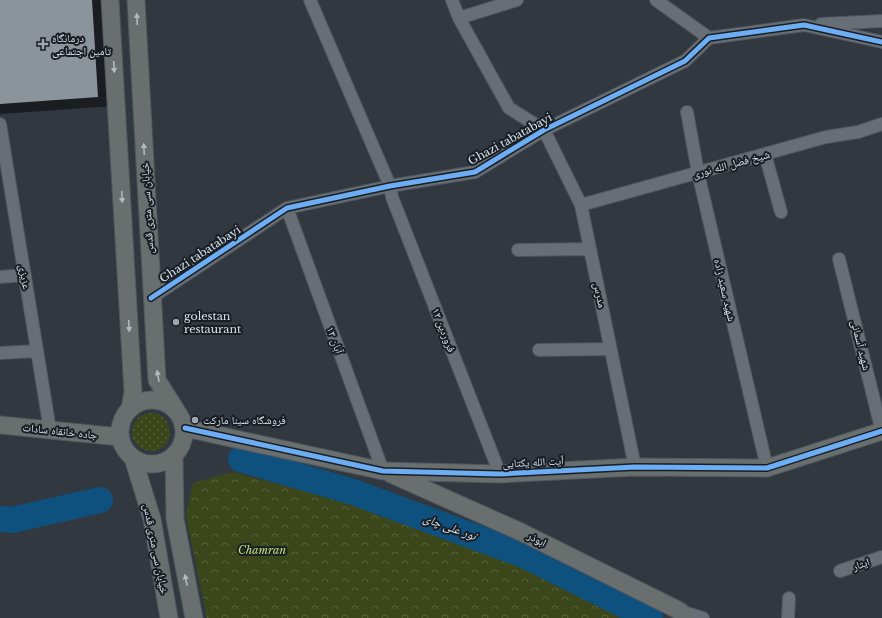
<svg xmlns="http://www.w3.org/2000/svg" width="882" height="618" font-family="'Libre Baskerville','Noto Naskh Arabic',serif">
	<defs>
		<pattern id="grass-dots" width="8" height="8" patternUnits="userSpaceOnUse"><rect width="8" height="8" fill="#3b471a"/><path d="M2 2h.1M6 6h.1" fill="none" stroke="#57613b" stroke-width="1.8" stroke-linecap="round"/></pattern>
		<pattern id="forest-crowns" width="20" height="18" patternUnits="userSpaceOnUse"><rect width="20" height="18" fill="#3b471a"/><path d="M2 6a3 3 0 1 1 6 0M12 15a3 3 0 1 1 6 0" fill="none" stroke="#57613b"/></pattern>
	</defs>
	<rect width="100%" height="100%" fill="#31383f"/>
	<!-- grass -->
	<path fill="url(#grass-dots)" d="M132 432a19 19 0 1 1 38 0a19 19 0 1 1-38 0Z"/>
	<!-- forest -->
	<path fill="url(#forest-crowns)" d="M232 472 433 525 636 618H207L186 516 193 483Z"/>
	<!-- shadow -->
	<path fill="#0007" d="M0 0H107L114 106 0 114Z"/>
	<g fill="none" stroke-linecap="round" stroke-linejoin="round">
		<!-- river -->
		<path stroke="#0e517f" stroke-width="26" d="M241 459 353 492 524 555 650 618
			M0 519 12 520 100 500"/>
	</g>
	<!-- building -->
	<path fill="#8c949b" d="M0 0H92L98 97 0 104Z"/>
	<g fill="none" stroke-linecap="round" stroke-linejoin="round">
		<defs>
			<path id="street" d="M310 0 390 186 392 197 500 474
				M452 0 459 18 509 108 544 130
				M656 0 709 38
				M459 18 517 0
				M821 24 882 21
				M687 112 698 173 767 468
				M0 124 50 430
				M544 130 581 205 635 467
				M765 154 781 212
				M581 205 826 137 858 132 882 124
				M287 208 383 471
				M518 250 590 249
				M839 259 882 432
				M0 277 25 275
				M151 298 287 208 390 186 475 172 544 130 685 61 709 38 804 25 882 42
				M539 350 611 349
				M0 353 37 351
				M840 571 882 557
				M680 611 703 618
				M788 618 789 598"/>
			<path id="secondary" d="M110 0 133 392 130 409
				M136 0 157 380 176 410
				M120 432a32 32 0 1 1 64 0a32 32 0 1 1-64 0Z
				M0 425 120 437
				M185 428 383 471 500 474 635 467 767 468 882 431
				M174 456 175 519 194 618
				M133 458 152 519 169 618
				M391 474 521 532 680 611 684 618"/>
		</defs>
		<!-- street casing -->
		<use href="#street" stroke="#50565d" stroke-width="14"/>
		<!-- secondary casing -->
		<use href="#secondary" stroke="#50565d" stroke-width="19"/>
		<!-- street -->
		<use href="#street" stroke="#686e75" stroke-width="12"/>
		<!-- secondary -->
		<use href="#secondary" stroke="#696e6f" stroke-width="17"/>
		<defs>
			<path id="cycleway" d="M151 298 287 208 390 186 475 172 544 130 685 61 709 38 804 25 882 42
				M185 428 383 471 500 474 635 467 767 468 882 431"/>
		</defs>
		<!-- cycleway casing -->
		<use href="#cycleway" stroke="#181e24" stroke-width="8"/>
		<!-- cycleway -->
		<use href="#cycleway" stroke="#6dadf4" stroke-width="5"/>
	</g>
	<!-- one-way arrows -->
	<defs><path id="oneway-solid" d="M-6-.8H1V-3.2L6.5 0L1 3.2V.8H-6Z"/></defs>
	<g fill="#b2b9bf">
		<use href="#oneway-solid" transform="translate(137 19) rotate(-93)"/>
		<use href="#oneway-solid" transform="translate(114 67) rotate(87)"/>
		<use href="#oneway-solid" transform="translate(144 149) rotate(-93)"/>
		<use href="#oneway-solid" transform="translate(122 197) rotate(87)"/>
		<use href="#oneway-solid" transform="translate(129 326) rotate(87)"/>
		<use href="#oneway-solid" transform="translate(158 376) rotate(-100)"/>
		<use href="#oneway-solid" transform="translate(186 580) rotate(-101)"/>
	</g>
	<!-- markers -->
	<g fill="#9ea6ae" stroke="#181e24" stroke-width="1.5">
		<path d="M41 38h4v4h4v4h-4v4h-4v-4h-4v-4h4z"/>
		<circle cx="176" cy="322" r="4"/>
		<circle cx="195" cy="420" r="4"/>
	</g>
	<g text-anchor="middle" stroke-width="4" stroke-linejoin="round" paint-order="stroke">
		<!-- poi labels -->
		<g font-size="11" fill="#d9e1ea" stroke="#181e24" text-anchor="start">
			<text x="52" y="42">درمانگاه<tspan x="52" dy="13">تامین اجتماعی</tspan></text>
			<text x="184" y="320">golestan<tspan x="184" dy="13">restaurant</tspan></text>
			<text x="203" y="424">فروشگاه سینا مارکت</text>
		</g>
		<!-- street labels -->
		<g font-size="11" fill="#d9e1ea" stroke="#181e24">
			<text transform="translate(510 139) rotate(-29)" y="4">Ghazi tabatabayi</text>
			<text transform="translate(731 164) rotate(-15)" y="4">شیخ فضل الله نوری</text>
			<text transform="translate(147 208) rotate(-93)" y="4">خیابان سی متری قدس</text>
			<text transform="translate(200 254) rotate(-33)" y="4">Ghazi tabatabayi</text>
			<text transform="translate(25 277) rotate(81)" y="4">عزیزی</text>
			<text transform="translate(725 290) rotate(77)" y="4">شهید سعید زاده</text>
			<text transform="translate(600 295) rotate(78)" y="4">مدرس</text>
			<text transform="translate(444 330) rotate(69)" y="4">۱۲ فروردین</text>
			<text transform="translate(335 340) rotate(70)" y="4">۱۳ آبان</text>
			<text transform="translate(861 345) rotate(76)" y="4">شهید آسمانی</text>
			<text transform="translate(60 431) rotate(6)" y="4">جاده خانقاه سادات</text>
			<text transform="translate(533 462) rotate(-3)" y="4">آیت الله یکتایی</text>
			<text transform="translate(537 539) rotate(27)" y="4">ابوذر</text>
			<text transform="translate(156 549) rotate(79)" y="4">خیابان سی متری قدس</text>
			<text transform="translate(861 564) rotate(-19)" y="4">ایثار</text>
		</g>
		<!-- park labels -->
		<g font-size="11" font-style="italic" fill="#c6e177" stroke="#181e24">
			<text x="262" y="554">Chamran</text>
		</g>
		<!-- water labels -->
		<g font-size="12" font-style="italic" fill="#d5e6f5" stroke="#181e24">
			<text transform="translate(450 527) rotate(20)" y="4">نور علی چای</text>
		</g>
	</g>
</svg>
